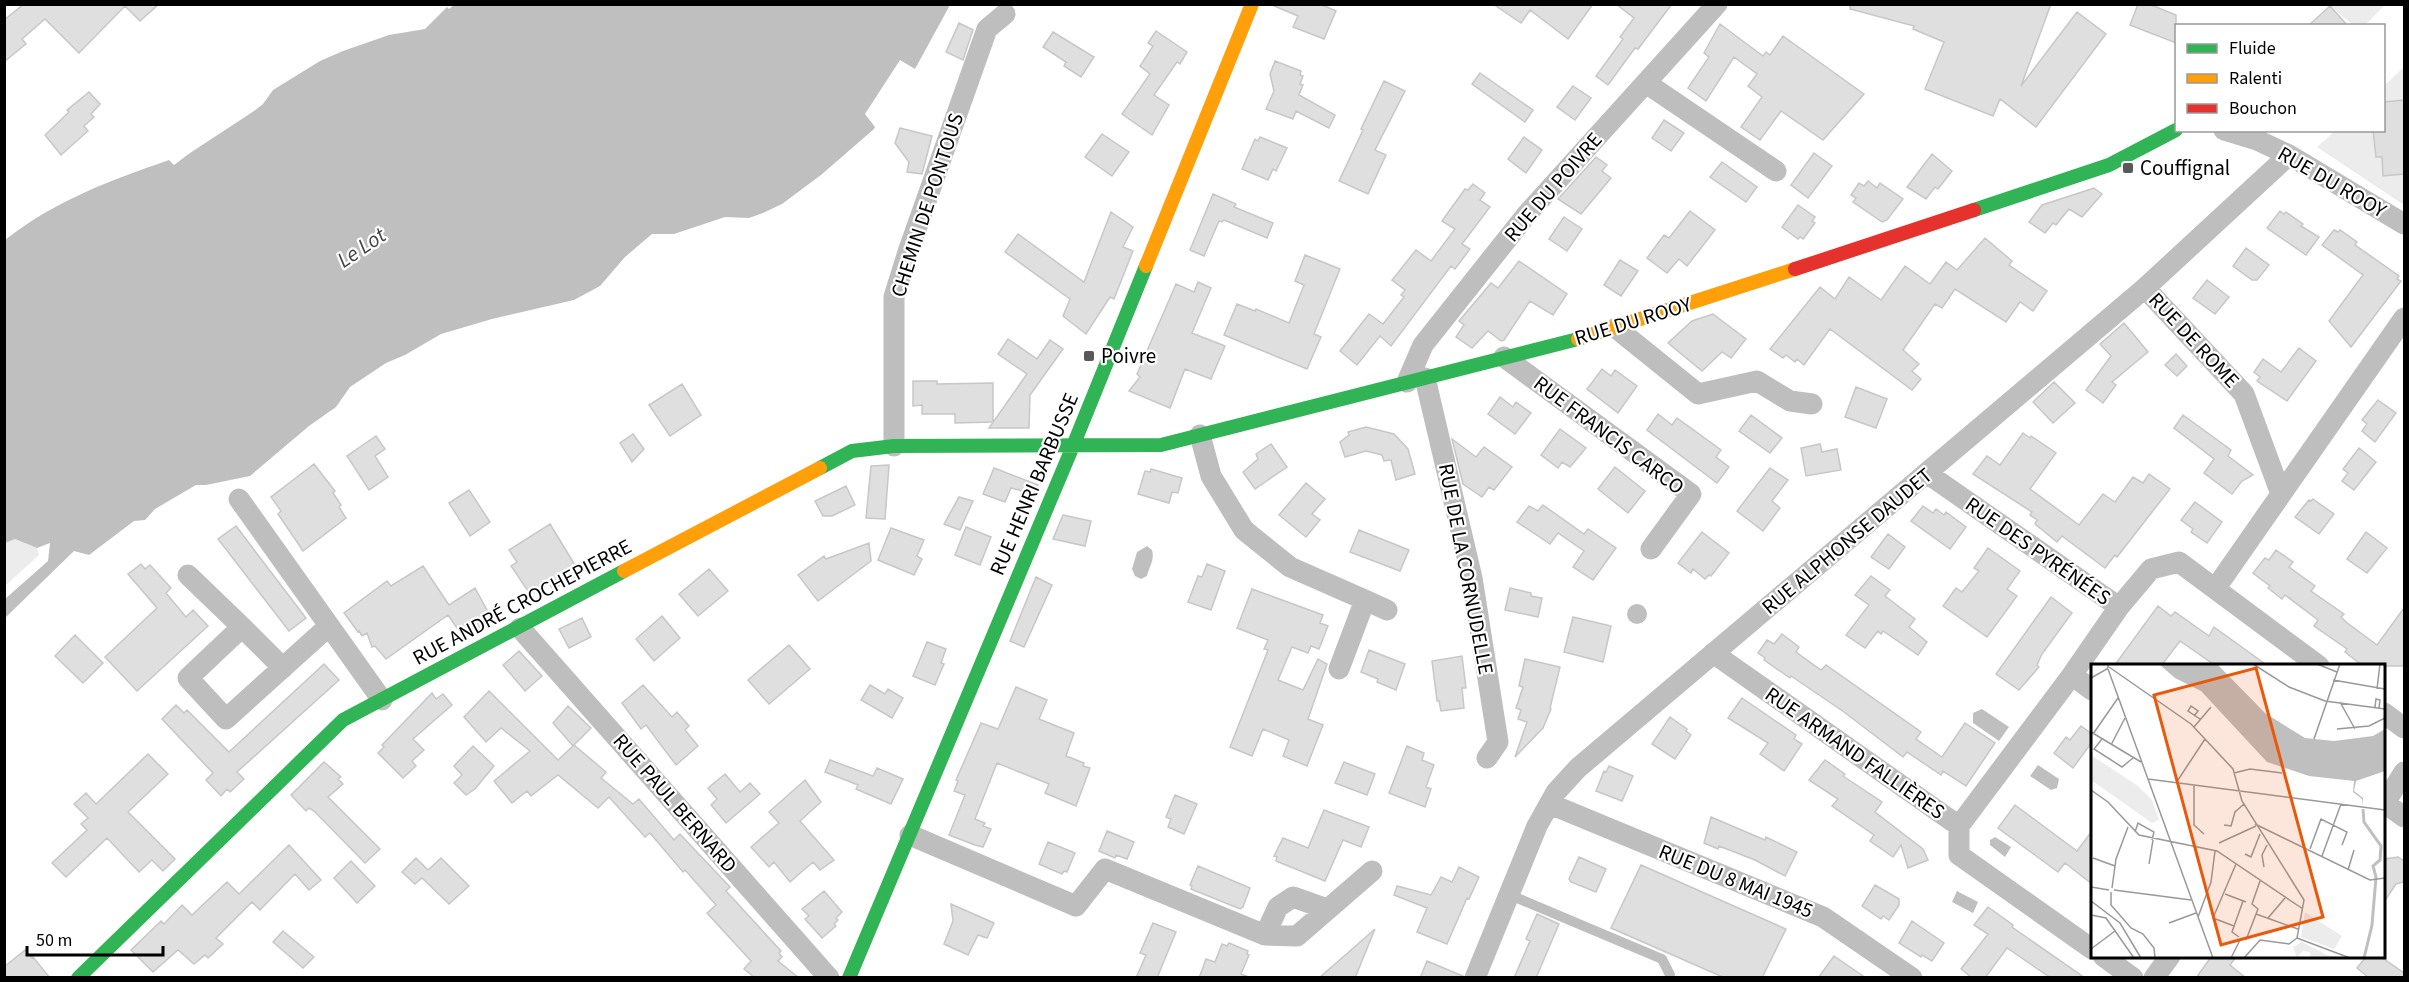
<svg xmlns="http://www.w3.org/2000/svg" width="2409" height="982" font-family="'Source Sans 3',sans-serif">
	<rect width="100%" height="100%" fill="#fff"/>
	<!-- green -->
	<path fill="#ececec" d="M2329 5H2385L2364 26 2353 25Z
		M2404 67V205L2317 147 2335 131 2384 130V86Z
		M15 539 37 548 39 555 5 586V543Z"/>
	<!-- water -->
	<path fill="#bfbfbf" d="M454 5H950L915 69 900 60 865 114 875 127 874 129 821 175 782 204 763 213 749 218 725 217 674 234H652L625 257 600 286 574 300 492 319 441 334 405 355 386 363 350 387 336 407 309 426 250 476 206 485H196L155 509 145 520 134 521 89 555 74 551 5 618V599L48 561 50 543 37 548 15 539 5 543V240C56 200 109 181 169 160L174 165 190 153 254 111 263 104 273 90 320 61 343 51 389 35 425 29 447 7 449 9Z
		M1147 546 1152 550C1155 560 1149 567 1147 576L1141 579 1135 576 1132 569 1137 552Z
		M1627 614a10 10 0 1 1 20 0a10 10 0 1 1-20 0Z
		M1982 709 2009 727 1999 741 1973 723V713Z
		M2038 765 2059 779 2057 788 2051 790 2030 776Z
		M1995 837 2011 847 2005 857 1990 845V840Z
		M1957 891 1978 902 1973 913 1952 902Z"/>
	<!-- building -->
	<path fill="#dfdfdf" stroke="#c7c7c7" stroke-width="1.5" d="M24 4H159L140 21 125 6 79 53 45 19 22 39 26 44 4 62V20Z
		M1320 4 1336 11 1324 39 1293 27 1298 16 1272 5Z
		M1493 4H1593L1568 39 1530 10 1521 23Z
		M1616 4H1672L1638 49 1635 48 1608 85 1596 76 1623 39 1620 37 1634 18Z
		M1850 4H2051L2021 86 2077 12 2106 34 2036 127 2000 99 1993 116 1925 89 1944 42 1913 29 1914 26 1850 9Z
		M2138 4H2149L2176 15V43L2130 25Z
		M2330 6 2348 26H2308Z
		M959 23 973 30 963 60 946 52Z
		M1720 24 1763 56 1766 52 1770 55 1783 36 1864 94 1823 140 1781 111 1760 140 1741 127 1762 97 1748 86 1757 74 1734 57 1706 101 1688 88 1709 57 1704 53Z
		M1156 31 1187 52 1180 64 1177 62 1154 95 1169 105 1152 135 1122 114 1150 74 1140 66 1153 46 1148 43Z
		M1053 32 1094 57 1081 77 1064 66 1066 62 1043 47Z
		M1275 61 1301 71 1300 75 1303 76 1300 84 1303 85 1299 95 1335 115 1329 128 1296 111 1293 119 1266 109 1274 91 1270 74Z
		M1480 73 1533 110 1525 122 1472 84Z
		M1384 81 1405 91 1375 150 1386 155 1368 194 1339 181 1363 130 1361 129Z
		M1573 86 1591 98 1575 120 1557 107Z
		M89 92 100 104 91 114 94 117 84 126 88 131 61 155 45 135 69 112 67 110Z
		M2404 100V174L2383 176 2382 157H2376L2373 130H2384V102Z
		M1664 120 1684 133 1671 151 1652 138Z
		M900 128 932 136 922 174 907 172 909 162 895 143Z
		M1102 134 1129 152 1112 176 1085 157Z
		M1260 137 1287 148 1276 171 1273 169 1268 180 1242 169 1255 139 1258 141Z
		M1524 137 1542 150 1526 173 1508 159Z
		M1814 153 1832 166 1808 198 1791 185Z
		M1932 154 1952 171 1938 189 1935 187 1926 199 1907 187Z
		M1596 157 1607 165 1602 171 1611 178 1581 214 1558 199Z
		M1722 162 1757 187 1746 202 1710 177Z
		M1868 181 1877 188 1880 183 1903 199 1887 220 1882 222 1853 202 1856 198 1851 195 1859 183 1864 186Z
		M1473 184 1485 193 1480 200 1490 207 1462 244 1470 249 1455 269 1451 266 1391 346 1380 336 1357 365 1340 351 1369 314 1383 324 1404 297 1401 295 1405 290 1392 280 1416 250 1431 261 1455 229 1442 221 1465 189 1468 190Z
		M2094 188 2102 194 2082 217 2069 209 2056 225 2053 223 2045 233 2029 222 2042 205Z
		M1213 194 1236 204 1234 207 1273 223 1267 238 1224 220 1222 222 1219 221 1204 256 1190 250Z
		M1798 205 1815 217 1812 221 1815 223 1803 239 1800 237 1798 239 1782 227Z
		M1690 211 1715 230 1687 266 1679 259 1667 273 1647 258 1664 235 1669 238Z
		M2280 211 2284 214 2286 212 2303 224 2301 226 2319 237 2306 255 2267 228Z
		M1111 212 1133 227 1123 247 1133 251 1114 299 1110 297 1086 334 1063 316 1070 299 1005 252 1018 234 1084 282Z
		M1564 217 1582 229 1567 251 1549 239Z
		M2334 230 2338 232 2340 230 2357 242 2355 245 2399 276 2397 279 2401 281 2351 347 2329 321 2363 275 2322 245Z
		M1985 238 2012 261 2009 265 2047 291 2033 311 2020 302 2006 322 1955 289 1942 308 1935 304 1903 350 1919 364 1912 371 1921 379 1912 390 1830 329 1804 365 1797 359 1795 362 1786 355 1783 358 1770 349 1820 287 1835 299 1849 277 1881 300 1905 266 1930 284 1946 262 1957 270Z
		M2246 248 2269 265 2257 280H2252L2233 266Z
		M1305 255 1340 269 1314 334 1321 337 1307 369 1224 335 1237 304 1255 311 1256 309 1289 323 1304 285 1295 281Z
		M1620 260 1638 271 1621 296 1604 285Z
		M1519 261 1567 294 1553 315 1530 301 1504 340 1501 341 1488 331 1472 348 1456 337 1464 325 1459 321 1491 283 1498 288Z
		M2207 280 2229 297 2215 314 2193 298Z
		M1198 282 1211 288 1192 333 1225 346 1211 379 1185 369 1170 408 1129 391 1140 377 1137 374 1176 284 1194 292Z
		M1713 314 1746 339 1731 358 1722 352 1702 371 1668 343 1692 321Z
		M2124 323 2148 352 2112 382 2116 385 2103 403 2086 390 2111 356 2100 344Z
		M1008 339 1037 359 1050 340 1063 349 1030 395 1029 428H989L1027 374 998 354Z
		M2299 348 2316 361 2287 401 2257 381 2260 377 2254 372 2263 359 2281 372Z
		M2176 354 2187 366 2177 376 2165 365Z
		M1602 369 1611 376 1615 370 1637 386 1618 413 1587 389Z
		M913 381H937V384L993 383V422L955 423V414H922V405L913 406Z
		M2054 382 2075 403 2053 423 2033 402Z
		M682 384 701 415 670 436 649 405Z
		M1856 387 1887 399 1876 428 1845 417Z
		M1500 397 1513 407 1516 402 1531 413 1515 434 1488 414Z
		M2378 400 2396 413 2375 442 2362 431 2367 424 2362 420Z
		M1658 414 1672 425 1677 418 1721 450 1716 457 1729 467 1717 483 1647 430Z
		M1751 415 1782 438 1770 453 1739 431Z
		M2183 415 2231 450 2228 456 2253 475 2242 481 2232 494 2204 473 2214 459 2174 428Z
		M1366 427 1394 434 1408 449 1415 474 1396 480 1391 460 1384 461 1382 455 1366 451 1345 457 1340 442 1349 435 1348 432Z
		M1560 429 1586 448 1570 467 1562 462 1558 468 1541 455Z
		M2023 433 2030 438 2031 436 2056 453 2030 489 2079 525 2103 494 2115 502 2133 477 2143 483 2149 474 2170 489 2117 557 2115 555 2105 568 2062 536 2057 542 2035 524 2037 520 2030 515 2032 512 1973 474 1987 456 2000 465Z
		M633 434 644 449 632 462 620 443Z
		M376 436 385 449 375 456 388 477 369 490 347 456Z
		M1452 439 1476 457 1484 447 1512 467 1494 490 1489 487 1482 497 1463 484Z
		M1271 444 1287 467 1255 489 1243 472 1258 459 1256 454Z
		M1820 444 1822 452 1837 449 1841 470 1806 476 1801 448Z
		M2359 448 2376 462 2354 490 2342 481 2348 473 2343 469Z
		M314 464 335 491 333 493 341 505 339 507 346 518 303 551 278 514 281 511 271 497Z
		M889 465 885 519 866 518 871 466Z
		M1615 467 1645 491 1628 513 1598 489Z
		M994 468 1038 485 1034 494 1011 488 1005 502 983 494Z
		M1770 468 1788 480 1772 501 1780 508 1763 531 1737 511Z
		M1151 469 1182 478 1178 493 1172 492 1169 503 1138 494 1145 471 1150 472Z
		M1306 483 1325 499 1312 514 1320 520 1306 537 1279 515Z
		M846 486 855 505 832 516H823L815 501Z
		M469 490 490 522 470 536 449 503Z
		M959 497 973 501 960 530 944 524Z
		M2313 499 2334 514 2319 534 2295 517 2309 500 2311 501Z
		M2195 502 2222 522 2207 543 2191 532 2193 529 2181 520Z
		M1543 505 1584 534 1588 529 1616 548 1593 580 1573 567 1584 551 1558 533 1550 544 1517 522 1529 506 1538 511Z
		M1923 506 1933 513 1936 509 1944 515 1946 512 1966 527 1950 549 1911 521Z
		M1063 515 1091 521 1085 546 1053 539Z
		M550 524 581 575 553 589 549 583 530 594 511 566 517 562 509 550Z
		M236 526 306 618 289 631 218 539Z
		M966 527 991 537 980 565 955 555Z
		M891 528 924 540 917 556 922 559 914 575 878 560Z
		M1359 530 1409 550 1400 571 1350 552Z
		M1702 532 1729 553 1711 576 1709 575 1705 579 1693 569 1691 573 1678 563Z
		M2366 532 2387 548 2367 573 2347 559Z
		M1888 534 1905 547 1889 569 1871 557Z
		M869 543 871 561 818 601 798 575 824 556 826 559Z
		M1988 548 2020 571 2007 589 2017 596 1987 637 1943 606 1956 588 1962 592 1979 571 1974 568Z
		M2276 550 2293 562 2289 567 2315 586 2311 591 2344 614 2341 617 2346 622 2377 645 2404 608V666H2363L2345 652 2347 649 2314 626 2318 620 2285 595 2282 599 2268 588 2270 586 2253 573 2265 558 2269 560Z
		M141 564 145 569 150 565 171 588 166 593 186 617 193 610 208 626 137 691 105 657 157 608 128 574Z
		M1207 564 1225 571 1211 610 1188 602 1198 576 1202 577Z
		M423 566 449 605 475 588 493 621 463 637 448 615 386 659 375 646 372 647 367 633 362 636 359 631 358 632 344 613 387 581 391 586Z
		M709 569 728 591 698 616 679 594Z
		M1871 576 1890 590 1885 596 1915 619 1909 627 1927 642 1918 655 1883 631 1881 634 1878 631 1865 648 1846 635 1869 605 1855 595Z
		M1036 577 1052 585 1024 647 1010 641Z
		M1510 588 1531 593V596L1542 598 1538 617 1505 610Z
		M1252 589 1323 615 1320 623 1328 626 1319 649 1311 646 1308 653 1292 647 1278 680 1303 690 1318 659 1327 664 1308 719 1323 725 1307 766 1283 756 1289 740 1263 729 1252 756 1230 747 1268 650 1264 649 1268 640 1237 628Z
		M2051 597 2072 613 2042 654 2037 665 2039 667 2019 690 1996 674Z
		M2158 606 2171 616 2175 612 2209 636 2214 627 2268 666H2216L2180 641 2161 666H2114Z
		M662 616 680 638 654 661 636 639Z
		M1573 617 1611 626 1603 662 1564 652Z
		M582 618 591 637 569 648 559 629Z
		M1782 634 1799 647 1796 652 1821 670 1826 665 1921 732 1916 739 1942 757 1965 723 1995 743 1966 786 1943 771 1941 775 1907 752 1903 757 1844 712 1791 676 1790 678 1764 660 1765 658 1758 653 1767 640 1774 644Z
		M75 635 103 663 83 683 55 656Z
		M927 642 946 649 941 663 944 664 935 685 913 676Z
		M789 645 810 669 769 704 748 680Z
		M1369 650 1405 664 1396 690 1377 682 1378 679 1361 672Z
		M519 651 542 676 525 691 503 665Z
		M1462 656 1466 688H1462L1464 708 1441 711 1439 701H1437L1432 661Z
		M1525 659 1560 667 1550 708 1551 709 1543 728 1515 757 1527 722 1518 719 1521 710 1516 708 1523 687 1519 686Z
		M324 664 339 680 237 772 244 779 230 792 227 789 221 796 206 780 213 773 162 719 176 705 184 713 187 710 229 752Z
		M643 685 672 717 677 712 689 726 685 730 698 746 676 765 646 725 641 729 622 703Z
		M870 685 885 694 888 689 903 698 892 718 861 700Z
		M1016 687 1047 700 1039 719 1074 733 1066 756 1084 763 1083 766 1090 768 1076 806 1045 793 1049 784 997 763 975 819 985 823 983 826 991 829 983 847 975 845 949 835 965 795 954 791 958 781 956 780 981 723 998 729Z
		M489 691 558 760 574 745 606 772 601 778 633 804 639 799 674 840 680 834 730 887 726 891 781 951 779 953 782 957 778 961 799 978H755L744 969 751 961 707 913 716 905 685 870 683 872 650 833 645 837 609 797 598 808 558 775 531 796 527 791 512 803 494 781 530 751 501 728 486 742 464 717Z
		M432 693 436 699 443 694 452 705 413 739 424 750 412 761 416 766 403 778 378 753 384 747 382 745Z
		M1742 698 1796 735 1794 739 1802 744 1784 771 1760 754 1768 743 1728 718Z
		M568 706 591 728 573 746 553 723Z
		M1670 717 1687 729 1686 731 1691 735 1675 759 1652 744Z
		M2081 726 2092 734V742L2073 768 2054 753 2066 737 2070 740Z
		M473 746 494 766 475 789 466 795 454 783 462 775 454 766Z
		M1407 746 1424 753 1422 760 1434 765 1426 787 1431 789 1425 807 1389 793Z
		M148 754 168 774 128 812 175 859 163 871 152 860 139 872 107 838 66 877 52 863 87 830 81 824 88 818 74 804 86 793 96 804Z
		M830 760 873 776 877 768 903 779 891 804 856 789 858 785 825 772Z
		M1825 760 1845 774 1843 776 1882 802 1875 812 1923 849 1928 860 1908 868 1901 845 1893 857 1870 841 1874 835 1832 806 1838 799 1809 780Z
		M324 762 341 777 338 779 343 784 328 797 380 849 365 863 314 811 309 808 306 811 291 795Z
		M1344 762 1375 774 1367 795 1335 783Z
		M1609 766 1633 776 1622 801 1596 791 1604 771 1606 772Z
		M725 774 740 792 750 783 760 794 726 823 711 805 717 799 708 788Z
		M805 780 821 802 800 821 834 860 820 870 813 862 790 882 774 862 769 867 751 847 779 823 769 812Z
		M1175 795 1197 804 1184 834 1168 827 1171 819 1166 817Z
		M2015 805 2077 851 2092 831V884L2065 863 2058 872 1998 828Z
		M1324 810 1369 827 1361 847 1343 840 1325 881 1276 861 1277 857 1274 856 1283 838 1308 848Z
		M1711 817 1765 840 1766 837 1797 852 1785 876 1755 860 1719 846 1718 849 1704 843Z
		M1107 831 1134 842 1127 859 1116 855 1115 858 1099 851Z
		M1048 842 1075 853 1067 872 1064 871 1062 874 1039 864Z
		M289 845 321 880 309 890 295 874 260 910 252 902 216 938 223 944 208 958 205 955 194 964 178 950 153 972 131 950 161 921 164 924 182 905 192 915 227 882 239 894Z
		M1579 857 1606 869 1596 892 1571 882 1569 879Z
		M2398 857 2404 861V882L2396 884 2384 902V859Z
		M416 858 428 870 441 858 469 886 449 904 422 878 415 884 402 872Z
		M351 861 375 886 357 903 334 878Z
		M1641 865 1786 929 1762 978H1725L1611 928Z
		M1198 866 1250 888 1243 907 1240 909 1191 889 1192 886 1190 885Z
		M1459 867 1479 877 1469 899 1467 898 1447 944 1417 932 1427 908 1394 895 1397 886 1431 895 1441 877 1452 882Z
		M1875 885 1899 899V905L1889 920 1883 916 1881 919 1862 906Z
		M824 891 842 912 836 918 838 920 834 924 836 926 822 938 805 919 809 916 802 909Z
		M951 904 994 923 987 938 978 935 968 955 944 944 953 921Z
		M1988 907 2013 925 2012 927 2085 978H2051L2007 948 1985 978H1972L1961 969 1988 934 1974 925Z
		M1537 914 1559 924 1536 978H1514L1530 941 1526 939Z
		M1912 921 1944 943 1932 961 1922 955 1921 957 1899 943Z
		M1153 923 1176 932 1157 978H1136L1146 955 1140 953Z
		M1375 929 1355 978H1319Z
		M283 931 314 957 303 968 273 942Z
		M1229 943 1248 951 1247 954 1249 955 1241 974 1251 978H1199L1206 959 1215 962 1222 944 1227 946Z
		M25 950 32 958 33 957 50 978H4V967Z
		M1834 956 1866 978H1818Z
		M2211 957H2236L2230 965 2246 978H2196Z
		M2366 957H2381L2404 973V978H2369L2357 968Z
		M1427 961 1463 976V978H1420Z"/>
	<g fill="none" stroke-linecap="round" stroke-linejoin="round">
		<!-- lane -->
		<path stroke="#bebebe" stroke-width="10" d="M1510 895 1662 959 1670 975"/>
		<!-- street -->
		<path stroke="#bebebe" stroke-width="21" d="M1646 83 1776 171
			M2224 130 2257 140 2289 155 2404 224
			M2145 288 2244 394 2281 494
			M1616 328 1698 394 1757 381 1790 401 1812 404
			M1504 357 1691 494 1651 549
			M1425 378 1472 578 1498 742 1487 758
			M1407 382 1423 345 1527 214 1717 4
			M1200 435 1211 476 1244 530 1290 567 1365 600 1339 669
			M894 446V297L909 249 987 29 1005 14
			M1928 474 2119 607 2151 569 2179 562 2319 666
			M239 499 382 700
			M188 575 242 627
			M2215 589 2404 318
			M1365 600 1387 610
			M520 628 829 978
			M1713 653 1959 826V855L2092 949
			M283 668 242 627 188 678 226 719 329 626
			M2072 675 2092 690
			M2384 713 2404 728
			M2404 772 2385 803 2404 817
			M1550 804 1823 917 1912 978
			M1959 826 2072 675 2119 607
			M910 835 1076 906 1105 869 1265 935 1297 936 1372 871
			M1265 935 1278 907 1293 897 1327 909
			M2103 956 2133 978
			M1475 978 1537 826 1556 792 1578 768 2145 288 2289 155
			M2154 978 2170 956"/>
		<!-- fast -->
		<path stroke="#30b455" stroke-width="14" d="M1974 210 2109 165 2176 130
			M820 468 852 451 894 446 1161 445 1578 339
			M78 978 343 720 624 571
			M849 978 1073 446 1146 266"/>
		<!-- slow -->
		<path stroke="#ff9f0a" stroke-width="14" d="M1146 266 1252 4
			M1578 339 1795 269
			M624 571 820 468"/>
		<!-- jam -->
		<path stroke="#e5322d" stroke-width="14" d="M1795 269 1974 210"/>
	</g>
	<!-- markers -->
	<g fill="#595959" stroke="#fff" stroke-width="2">
		<rect x="2122" y="162" width="12" height="12" rx="3"/>
		<rect x="1083" y="350" width="12" height="12" rx="3"/>
	</g>
	<g text-anchor="middle" stroke-width="4.5" stroke-linejoin="round" paint-order="stroke">
		<!-- poi labels -->
		<g font-size="21" fill="#000" stroke="#fff" text-anchor="start">
			<text x="2140" y="175">Couffignal</text>
			<text x="1101" y="363">Poivre</text>
		</g>
		<!-- street labels -->
		<g font-size="21" fill="#000" stroke="#fff">
			<text transform="translate(2332 182) rotate(30)" y="7">RUE DU ROOY</text>
			<text transform="translate(1553 187) rotate(-49)" y="7">RUE DU POIVRE</text>
			<text transform="translate(927 205) rotate(-72)" y="7">CHEMIN DE PONTOUS</text>
			<text transform="translate(1633 321) rotate(-17)" y="7">RUE DU ROOY</text>
			<text transform="translate(2194 340) rotate(47)" y="7">RUE DE ROME</text>
			<text transform="translate(1609 435) rotate(37)" y="7">RUE FRANCIS CARCO</text>
			<text transform="translate(1034 484) rotate(-67)" y="7">RUE HENRI BARBUSSE</text>
			<text transform="translate(1847 541) rotate(-40)" y="7">RUE ALPHONSE DAUDET</text>
			<text transform="translate(2038 551) rotate(35)" y="7">RUE DES PYRÉNÉES</text>
			<text transform="translate(1466 569) rotate(79)" y="7">RUE DE LA CORNUDELLE</text>
			<text transform="translate(522 602) rotate(-28)" y="7">RUE ANDRÉ CROCHEPIERRE</text>
			<text transform="translate(1855 753) rotate(35)" y="7">RUE ARMAND FALLIÈRES</text>
			<text transform="translate(675 803) rotate(49)" y="7">RUE PAUL BERNARD</text>
			<text transform="translate(1736 881) rotate(22)" y="7">RUE DU 8 MAI 1945</text>
		</g>
		<!-- water labels -->
		<g font-size="22" font-style="italic" fill="#444" stroke="#fff">
			<text transform="translate(361 247) rotate(-34)" y="8">Le Lot</text>
		</g>
	</g>
	<!-- overview -->
	<g transform="translate(2091 664)">
		<rect width="294" height="294" fill="#fff"/>
		<path d="M0 91 47 122 61 136 68 156 61 159 0 116ZM214 248 251 272 243 285 210 273ZM211 278 236 291 256 294H219V288L212 287 206 293 202 283Z" fill="#ececec"/>
		<path d="M68 0H126L174 49 214 74 243 77 282 72 294 65V107L265 117 263 127 272 134V142L271 135 262 128 263 117 218 112 176 98 110 27 84 14Z" fill="#bfbfbf"/>
		<path fill="none" stroke="#bfbfbf" stroke-width="3" d="M272 145 273 158 290 182 289 196 282 202 285 213 281 261 273 294"/>
		<path fill="none" stroke="#999" stroke-width="1.5" d="M162 0 198 23 234 37 294 45M226 0 246 8M18 3 100 60 142 105 151 137 213 236 206 274M17 5 122 294M0 14 16 5 18 0M242 16 294 25M286 25 289 0M249 38 264 65M284 43 285 35 289 36 288 44M103 52 107 47 100 42 97 47 109 55M103 63 120 43M246 65 278 62 294 54M0 68 50 98M2 70 27 34M11 75 3 85 31 103 42 94M223 75 249 0M20 81 34 54M143 109 159 105 191 109M57 115 294 146M85 119 114 75M103 121V161L113 170M0 126 17 138 48 171 126 187 212 245M164 160 279 216 294 214M133 161 140 162 144 148 153 140M44 168 47 159 63 168 61 176M128 179 165 162M219 185 230 155 256 168 251 181M154 190 160 193 169 170M231 192 250 140M2 194 24 202M58 200 62 176M173 203 171 191 176 181M257 206 263 186M0 223 18 226M21 224 25 195 37 163M23 226 100 236M20 228V241L40 264 52 270 63 284 64 294M134 230 155 238M0 237 29 259 50 294M165 250 207 265M0 251 15 254 43 294M107 253 120 218 124 187M177 254 194 234M78 259 105 249M143 262 122 254 145 200M148 273 141 268 152 237M206 274 259 294M155 276 167 245 161 240 169 217M0 285 24 267M140 294 150 274M153 294 169 276 198 280 206 274"/>
		<path fill="#e8590c" fill-opacity="0.15" stroke="#e8590c" stroke-width="3" d="M165 4 232 253 130 281 63 31Z"/>
		<rect width="294" height="294" fill="none" stroke="#000" stroke-width="3"/>
	</g>
	<!-- border -->
	<rect width="2409" height="982" fill="none" stroke="#000000" stroke-width="12"/>
	<!-- legend -->
	<rect x="2175" y="24" width="210" height="108" fill="#ffffff" stroke="#999999" stroke-width="1.5"/>
	<rect x="2187" y="44" width="30" height="9" fill="#30b455" stroke="#999999" stroke-width="1.5"/>
	<text x="2229" y="54" font-size="18" fill="#000000">Fluide</text>
	<rect x="2187" y="74" width="30" height="9" fill="#ff9f0a" stroke="#999999" stroke-width="1.5"/>
	<text x="2229" y="84" font-size="18" fill="#000000">Ralenti</text>
	<rect x="2187" y="104" width="30" height="9" fill="#e5322d" stroke="#999999" stroke-width="1.5"/>
	<text x="2229" y="114" font-size="18" fill="#000000">Bouchon</text>
	<!-- scale -->
	<path d="M27 946v9h136v-9" fill="none" stroke="#000000" stroke-width="3"/>
	<text x="36" y="946" font-size="18" fill="#000000" stroke="#ffffff" stroke-width="4.5" paint-order="stroke">50 m</text>
</svg>
